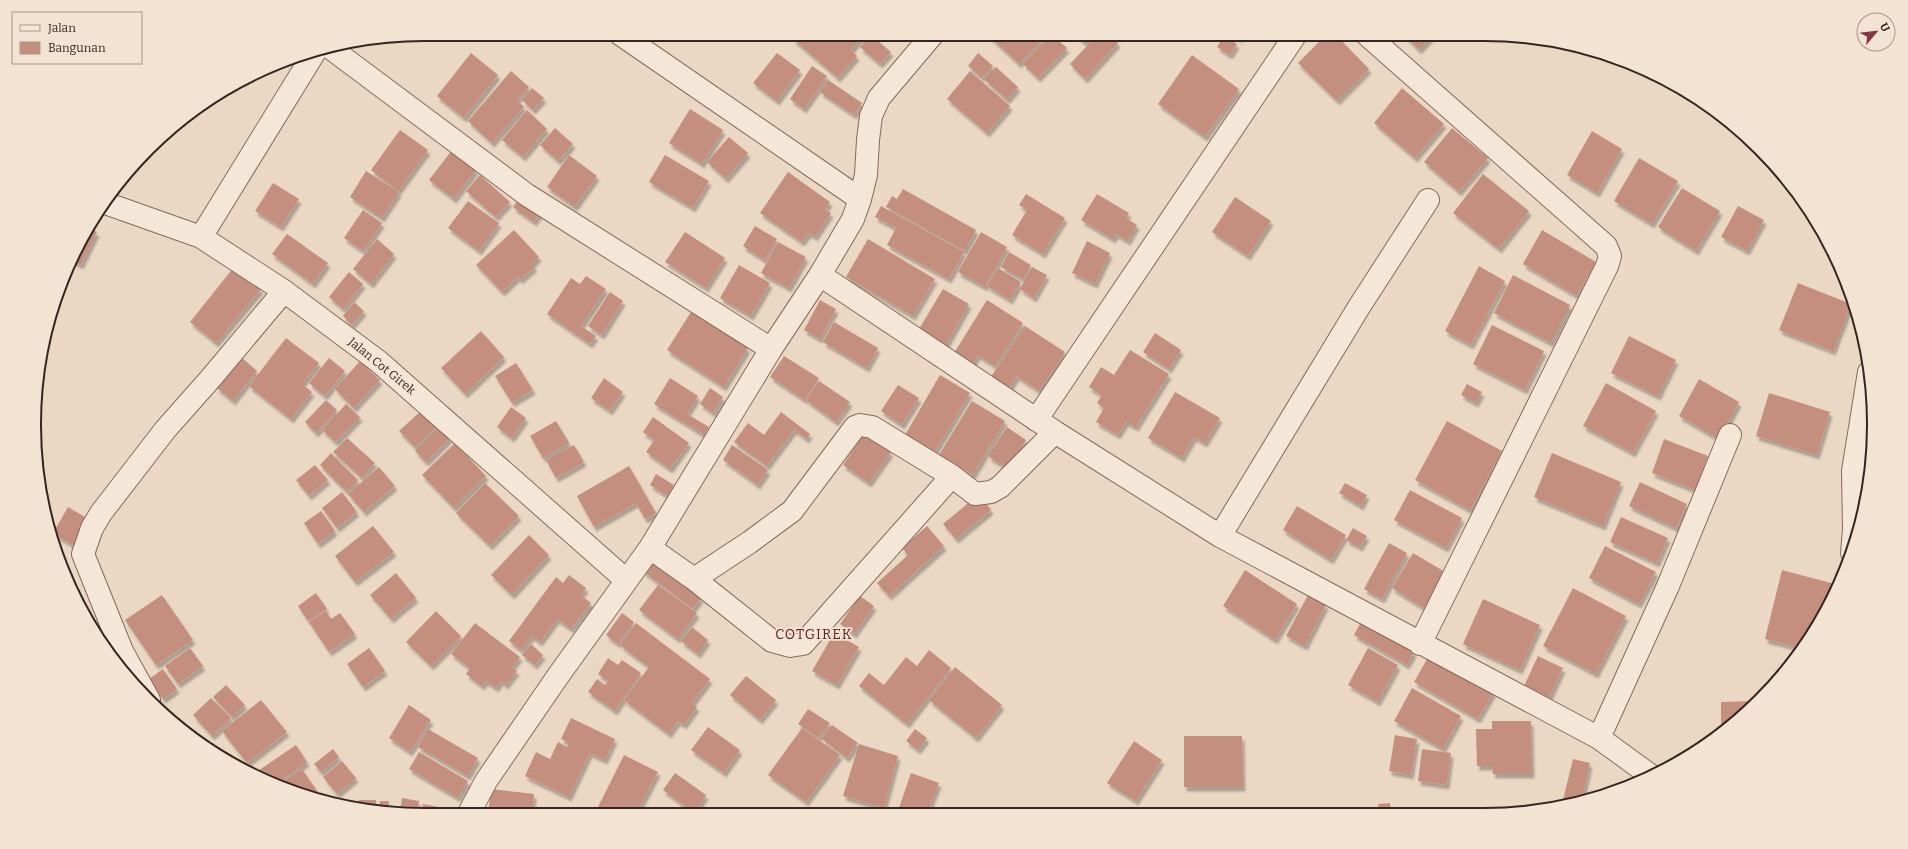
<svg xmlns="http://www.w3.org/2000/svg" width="1908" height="849" font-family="Bitter,serif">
	<defs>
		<filter id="shadow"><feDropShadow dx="2.5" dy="4.5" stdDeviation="1" flood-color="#0004"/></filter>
	</defs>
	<rect width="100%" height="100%" fill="#ead8c4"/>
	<!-- building -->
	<path fill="#c48f7e" filter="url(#shadow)" d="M798 34H862L864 35 851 50 857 56 838 78 793 39Z
		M987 34H1038L1043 39 1019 64Z
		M1051 34 1067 48 1038 78 1023 64Z
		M1075 34H1093L1085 43Z
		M1098 34H1109L1118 43 1085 79 1070 64Z
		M1232 34H1242L1239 39Z
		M1327 34H1335L1369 69 1337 101 1298 63Z
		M1403 34H1434L1419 50Z
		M871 35 891 52 880 64 860 47Z
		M1224 36 1237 44 1230 55 1217 47Z
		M471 53 498 75 464 118 437 96Z
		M777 53 800 70 777 101 753 83Z
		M978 53 993 66 982 78 968 66Z
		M1192 55 1239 89 1205 137 1158 104Z
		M812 66 827 76 804 109 790 99Z
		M996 67 1018 87 1007 100 984 79Z
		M511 71 529 87 517 100 524 107 492 143 468 121Z
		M970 71 1010 106 987 133 947 99Z
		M828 80 862 103 854 115 820 92Z
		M532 88 544 98 533 110 522 100Z
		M1402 88 1444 124 1415 158 1374 123Z
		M690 109 723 130 702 164 669 143Z
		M527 110 547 129 523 157 502 140Z
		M555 128 573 144 558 161 540 145Z
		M1452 128 1488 158 1459 192 1424 162Z
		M400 130 428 150 398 191 371 170Z
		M1592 131 1622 149 1597 193 1567 175Z
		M729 137 748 153 726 179 707 162Z
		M452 150 476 170 454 199 429 180Z
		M569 155 597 176 575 207 547 187Z
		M665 155 709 181 693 208 649 182Z
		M1639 158 1678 181 1652 224 1614 201Z
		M366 171 399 192 382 218 350 197Z
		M788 172 830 202 825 209 831 213 815 237 809 233 802 242 760 213Z
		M1483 174 1529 211 1499 249 1453 213Z
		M480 175 510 202 496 217 466 191Z
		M273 183 299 199 281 227 255 211Z
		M1682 188 1720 211 1696 251 1658 227Z
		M903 189 976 230 965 251 886 207 892 196 897 199Z
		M1026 194 1065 218 1043 254 1012 235 1027 210 1019 205Z
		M1097 194 1129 213 1126 218 1137 225 1128 241 1116 234 1113 239 1081 220Z
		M520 197 541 212 534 222 513 207Z
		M1235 197 1271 221 1248 256 1212 232Z
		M468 201 499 223 479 251 448 228Z
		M881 206 964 252 949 279 887 245 896 228 875 217Z
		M1738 206 1764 220 1747 251 1721 237Z
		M363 210 382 223 363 251 344 238Z
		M755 226 777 239 764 260 743 246Z
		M88 227 97 232 81 265 71 260Z
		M514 230 539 257 532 264 535 267 520 280 518 277 502 292 476 265Z
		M1542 230 1596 262 1577 296 1523 264Z
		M685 232 725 258 706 288 665 262Z
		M981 232 1007 247 985 287 958 272Z
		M287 234 328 263 313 284 272 254Z
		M377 239 394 254 371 284 353 269Z
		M868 239 935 279 913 316 846 277Z
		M1087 241 1110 253 1095 284 1072 273Z
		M778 242 806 257 789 288 761 273Z
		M1009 252 1031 265 1023 279 1001 267Z
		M739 265 770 283 751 316 720 298Z
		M1479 266 1505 281 1471 345 1445 331Z
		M234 267 261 289 216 343 190 322Z
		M1032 267 1047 275 1034 298 1020 289Z
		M998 268 1021 282 1010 300 987 286Z
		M349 272 363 284 343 309 329 297Z
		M1513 275 1570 305 1551 343 1494 313Z
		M586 276 606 289 581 326 596 336 590 344 547 314 571 278 580 284Z
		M1798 283 1851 304 1833 351 1779 330Z
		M943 289 969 304 946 345 919 329Z
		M610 292 623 301 602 335 588 326Z
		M820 300 836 309 820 339 804 330Z
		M987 300 1023 323 995 366 978 355 969 370 951 358Z
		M354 302 364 311 352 325 343 316Z
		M691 312 748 348 724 387 667 350Z
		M834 322 878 348 867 368 823 342Z
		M1492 325 1544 351 1525 390 1473 364Z
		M1025 326 1065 352 1039 391 1017 376 1008 390 990 378Z
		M481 331 504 357 465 394 441 368Z
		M1155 333 1181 350 1169 369 1143 352Z
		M1629 336 1676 360 1658 396 1611 373Z
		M286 338 319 363 302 384 312 392 291 419 249 386Z
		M1130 350 1169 374 1136 427 1126 422 1118 435 1096 422 1104 408 1097 403 1102 395 1089 387 1101 367 1114 375Z
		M784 356 819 378 805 400 770 377Z
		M242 358 257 371 233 401 217 388Z
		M329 358 345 371 325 396 309 383Z
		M360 361 380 380 354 408 335 389Z
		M516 363 533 390 512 403 495 376Z
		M940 375 970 393 934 453 905 435Z
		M604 378 623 392 610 411 591 398Z
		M670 378 698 396 687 414 709 427 704 435 654 404Z
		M1699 379 1739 402 1719 439 1679 416Z
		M819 381 850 402 836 422 806 400Z
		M1606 383 1656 411 1633 453 1583 426Z
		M1467 384 1482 392 1476 403 1461 395Z
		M898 385 919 398 902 425 881 411Z
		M710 388 723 397 713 413 700 404Z
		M1175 392 1220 418 1205 443 1194 437 1182 458 1148 438Z
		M1769 393 1830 412 1817 455 1756 436Z
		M326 400 337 410 316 433 305 422Z
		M972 401 1005 421 973 475 939 455Z
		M346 404 360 417 336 442 322 430Z
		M511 407 526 418 512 438 497 427Z
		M422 410 438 426 415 447 399 431Z
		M781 412 810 434 807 439 794 430 767 466 734 442 748 423 764 435Z
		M653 417 689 443 670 469 646 452 654 440 643 432Z
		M556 421 569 443 543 458 530 436Z
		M1447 421 1502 451 1470 510 1415 480Z
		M439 427 450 438 426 462 415 451Z
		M1007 427 1026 440 1008 469 988 456Z
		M864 434 891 452 869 483 843 465Z
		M347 438 375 463 362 478 333 452Z
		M1664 439 1708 456 1695 490 1652 473Z
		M455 443 486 476 454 508 422 475Z
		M574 445 584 462 556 478 546 460Z
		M732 445 768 470 758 485 723 460Z
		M331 453 358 480 347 492 320 465Z
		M1552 453 1621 482 1603 526 1534 497Z
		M315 465 328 480 309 496 296 480Z
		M629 466 656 513 645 519 636 503 594 527 577 496Z
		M379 467 395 486 364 512 348 494Z
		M656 474 674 485 668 496 650 485Z
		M1640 482 1687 504 1676 528 1629 506Z
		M485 483 519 516 490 546 456 513Z
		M1345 483 1367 495 1361 506 1339 493Z
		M1410 490 1462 518 1446 548 1394 520Z
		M342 492 357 512 337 528 322 508Z
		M979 494 991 510 956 539 943 524Z
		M1297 506 1346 535 1331 560 1283 530Z
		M68 507 90 520 74 546 53 533Z
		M321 511 335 531 318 544 304 523Z
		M1621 517 1668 538 1657 563 1610 542Z
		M373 526 394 552 355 582 335 556Z
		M927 526 944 546 889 596 877 583 908 555 902 548Z
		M1353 528 1367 536 1360 547 1346 540Z
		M529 535 549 555 512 595 491 575Z
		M1389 543 1407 553 1382 599 1364 589Z
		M1605 546 1656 572 1639 604 1589 578Z
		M1413 553 1445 572 1424 608 1392 588Z
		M651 560 701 598 693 609 643 571Z
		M1245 570 1297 604 1275 640 1223 606Z
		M1782 570 1835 584 1801 648 1765 639Z
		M396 573 416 598 391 619 370 595Z
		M569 575 586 588 581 595 591 603 571 629 557 619 540 642 532 636 521 650 509 641 556 577 563 583Z
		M658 585 697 613 678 639 639 610Z
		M1573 588 1626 616 1596 674 1543 646Z
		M316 593 327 609 308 621 298 606Z
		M162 595 193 640 156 665 125 620Z
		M1308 595 1326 605 1305 646 1286 636Z
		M860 596 874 606 854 634 840 624Z
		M1483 599 1540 625 1520 670 1463 644Z
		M326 611 331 619 340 613 355 634 329 652 309 622Z
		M436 611 461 636 431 666 406 642Z
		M622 613 634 622 618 644 606 635Z
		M1361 622 1414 652 1407 665 1354 635Z
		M475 623 520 657 512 667 517 671 506 685 501 681 496 688 486 681 482 686 466 674 470 668 451 654Z
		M636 623 710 679 692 703 697 707 684 725 678 721 669 734 624 700 649 667 620 645Z
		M692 627 708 640 698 654 681 641Z
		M834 633 859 647 837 685 812 671Z
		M531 644 543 655 535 665 522 655Z
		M190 648 203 666 178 684 165 666Z
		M369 648 385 671 363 687 347 664Z
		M1368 648 1398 665 1378 702 1348 685Z
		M929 650 951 668 907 724 859 686 869 673 884 685 906 657 917 666Z
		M1430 654 1494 691 1478 719 1414 682Z
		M1538 656 1563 668 1549 698 1524 686Z
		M608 658 618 665 622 660 641 673 615 711 588 692 597 679 605 685 608 681 598 674Z
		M955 667 1002 705 976 738 929 700Z
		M163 669 177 689 163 699 149 679Z
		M746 676 776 700 760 720 730 695Z
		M226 685 245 705 232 717 213 697Z
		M1412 688 1461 716 1443 749 1394 721Z
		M211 698 231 718 212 736 193 715Z
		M261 700 287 732 247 763 222 731Z
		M1754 701 1721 734V702Z
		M409 705 431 720 410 752 389 738Z
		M808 709 830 723 819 738 798 724Z
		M571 718 615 739 605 760 590 753 569 797 525 776 536 752 550 759 558 742 567 747 569 743 561 739Z
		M1492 721H1531L1532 774H1493L1492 766H1477L1476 729H1492Z
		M832 725 858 743 847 758 822 739Z
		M708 727 740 750 724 773 691 750Z
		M802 728 840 755 806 802 768 775Z
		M428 729 478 758 468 776 418 747Z
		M915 729 927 738 918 750 906 741Z
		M1395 735 1417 739 1411 775 1389 771Z
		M1184 736H1242L1243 787H1184Z
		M1134 741 1162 760 1136 801 1107 783Z
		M859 744 898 756 884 808 843 796Z
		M296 745 307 762 276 784 257 775 255 773Z
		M333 749 339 757 321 772 314 764Z
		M1422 749 1451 753 1447 785 1418 781Z
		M419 752 468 781 458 798 409 769Z
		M624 755 658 772 636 814H608L597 809Z
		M1573 759 1590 763 1582 799 1562 804Z
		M342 761 356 778 337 794 323 777Z
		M302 769 322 798 320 800 299 794 278 785Z
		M675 773 706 795 694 813 663 790Z
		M911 773 939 783 927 813 897 814Z
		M491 789 534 794 532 815H488Z
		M402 798 419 801 417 814 400 813Z
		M359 800H376V810L359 809Z
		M380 801H389L388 811H379Z
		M1390 803 1391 812H1379L1378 804Z
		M423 804 439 807 438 815H421Z"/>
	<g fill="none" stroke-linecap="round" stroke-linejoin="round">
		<defs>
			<path id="street" d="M620 34 860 199
				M1366 34 1606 246 1610 256 1607 266 1420 644
				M329 47 527 195 771 349
				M105 203 201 237 284 291 378 361 626 580
				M201 237 316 50
				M820 275 1055 432 1220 536 1599 738 1650 775
				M1036 420 1296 34
				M1220 536 1359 307 1428 200
				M650 548 694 579 772 641 790 646 803 644 952 476
				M1852 553 1854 529 1853 471 1869 372
				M694 579 750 542 792 511 855 427 860 425 872 427 952 476 975 494 991 492 1000 487 1055 432
				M149 700 122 651 83 554 92 528 101 513 165 430 211 378 284 291
				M1599 738 1668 586 1730 435
				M468 815 486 781 558 676 650 548 771 349 820 275 853 219 860 199 866 175 868 140 871 116 879 98 933 34"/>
		</defs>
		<!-- street casing -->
		<use href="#street" stroke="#836a5c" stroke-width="24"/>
		<!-- street -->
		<use href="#street" stroke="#f5e7d7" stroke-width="22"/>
	</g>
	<g text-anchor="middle" stroke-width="3.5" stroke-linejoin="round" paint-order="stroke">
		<!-- street labels -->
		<g font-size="12" fill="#34251f" stroke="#f2e3d3">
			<text transform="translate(382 366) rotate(39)" y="4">Jalan Cot Girek</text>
		</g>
		<!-- quarter labels -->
		<g font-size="14" letter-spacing="1" fill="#5d2422" stroke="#f2e3d3">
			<text x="814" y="639">COTGIREK</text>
		</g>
	</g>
	<!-- crop -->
	<path d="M0 0H1908V849H0ZM424 41H1484A383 383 0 0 1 1867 424V425A383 383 0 0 1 1484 808H424A383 383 0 0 1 41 425V424A383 383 0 0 1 424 41Z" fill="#f2e3d3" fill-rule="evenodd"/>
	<path fill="none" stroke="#34251f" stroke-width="2" d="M424 41H1484A383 383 0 0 1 1867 424V425A383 383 0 0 1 1484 808H424A383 383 0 0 1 41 425V424A383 383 0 0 1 424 41Z"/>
	<!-- legend -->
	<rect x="12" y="12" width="130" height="52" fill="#f2e3d3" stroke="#a6978b"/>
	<rect x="20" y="25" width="20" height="6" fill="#f5e7d7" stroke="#a6978b"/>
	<text x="48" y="32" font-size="12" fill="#34251f">Jalan</text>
	<rect x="20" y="42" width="20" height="12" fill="#c48f7e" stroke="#a6978b"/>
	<text x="48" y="52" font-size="12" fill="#34251f">Bangunan</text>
	<!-- north arrow -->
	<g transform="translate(1876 32) rotate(62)"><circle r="19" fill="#f2e3d3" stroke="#a6978b"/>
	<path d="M0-3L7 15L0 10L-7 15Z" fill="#8c3243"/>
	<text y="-6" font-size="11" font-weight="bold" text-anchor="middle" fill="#34251f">U</text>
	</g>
</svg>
